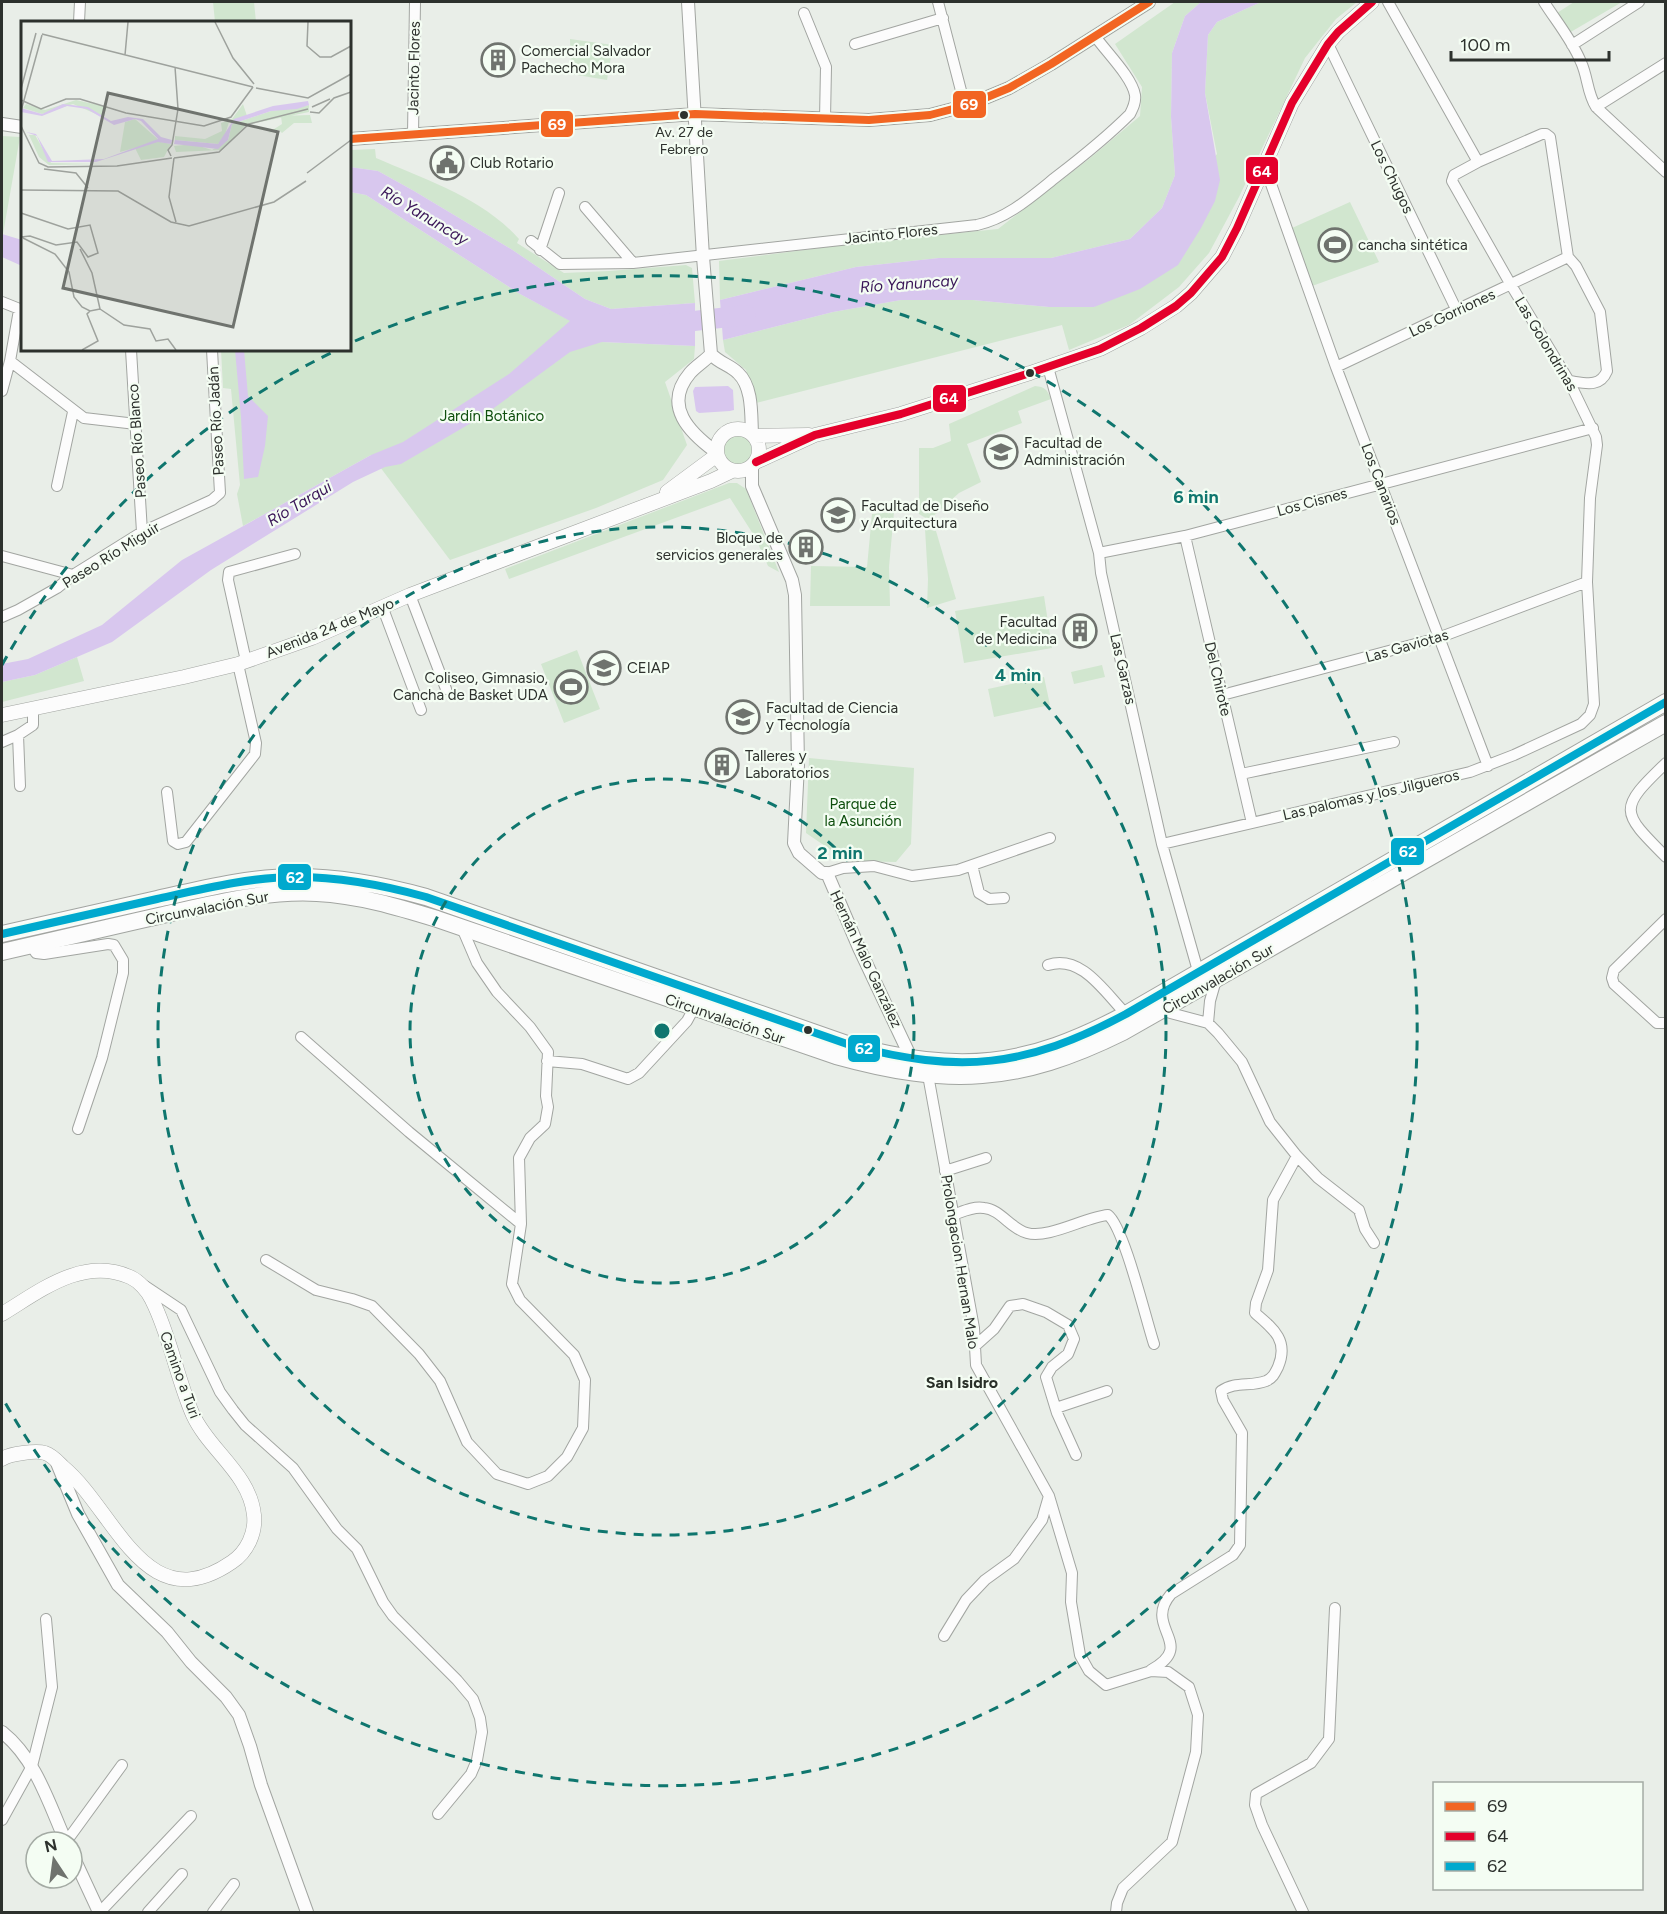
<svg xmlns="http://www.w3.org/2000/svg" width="1667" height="1914" font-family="Figtree,sans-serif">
	<rect width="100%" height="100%" fill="#e9eee8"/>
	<!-- green -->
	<path fill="#d1e6cf" d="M213 2H254L256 22H215Z
		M1175 2H1201L1185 16 1172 53 1171 117 1175 175 1162 208 1130 239 1051 258H939L856 267 720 300 719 261 850 244 998 229 1089 159 1140 116 1142 87 1115 44Z
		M1261 2H1357L1336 19 1305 58 1239 197 1209 253 1179 287 1129 325 1069 350 1062 325 756 403 746 370 725 352 723 340 833 312 901 300H973L1049 307H1094L1217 154 1205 93 1208 35 1217 22Z
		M1574 2H1622L1569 33 1557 13Z
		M570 39 613 45 607 80 571 74Z
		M2 136 20 137 3 234H2Z
		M375 149 376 158C424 179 483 198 519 239L517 243 564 273 609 271 686 265 692 268 695 303 611 309 585 299 511 249 414 191 378 171 350 167V150Z
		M350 192 366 195 520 294 571 321 601 342 695 346 694 359 665 382 687 445 663 480 596 508 450 560 371 455 243 526 237 494 240 485 231 389 223 388 221 350H350Z
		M1350 202 1379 262 1312 286 1292 228Z
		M1035 386C1045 387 1047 389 1051 399L1018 411 1022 423 967 444 981 482 959 493 929 520 919 514V448H933L951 441 949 424Z
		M723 451a15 15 0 1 1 30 0a15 15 0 1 1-30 0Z
		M729 483H737L746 489 779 572 768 566 755 537 730 498 509 579 505 569Z
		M894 512 889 567 890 606H810L811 566 867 567 872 514Z
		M925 529 936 531 956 599 927 608 928 579Z
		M1044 596 1052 648 964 663 955 611Z
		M577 650 600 709 564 723 541 664Z
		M77 657 84 681 2 702V682L35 675Z
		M1102 665 1105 677 1074 684 1071 672Z
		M1044 677 1050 705 994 717 988 689Z
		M809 758 914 768 911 844 896 862 847 861 806 833Z"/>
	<!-- water -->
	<path fill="#d8c7ee" d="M1201 2H1261L1217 22 1208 35 1205 93 1220 180 1215 201 1201 228 1178 265 1140 289 1094 307H1049L973 300H901L833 312 723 340 720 300 856 267 939 258H1051L1130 239 1162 208 1175 175 1171 117 1172 53 1185 16Z
		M350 167 378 171 414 191 511 249 585 299 611 309 695 303V346L602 342 570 352 483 416 401 464 385 467 353 482 211 570 112 642 35 675 2 682V664L28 659 102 625 182 560 371 455 403 442 509 374 570 321 520 294 366 195 350 192Z
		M2 234 22 240V266L2 257Z
		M235 350H244L248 396 268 416 265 446 258 477 244 479 241 417Z
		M728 386 733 390 734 410 730 411 699 413 696 411 693 391 695 387Z"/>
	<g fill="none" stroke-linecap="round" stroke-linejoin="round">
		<!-- river -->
		<path stroke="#d8c7ee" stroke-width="20" d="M668 324 746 315"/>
		<defs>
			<path id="minor" d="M938 2 965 106
				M1544 2C1556 21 1572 40 1581 62 1588 77 1587 93 1596 107L1666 172
				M804 13 826 67 825 119
				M79 22 80 2
				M855 44 943 18
				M1328 44 1457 311
				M1572 45 1639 2
				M1596 107 1666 63
				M413 134 415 2
				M1267 161 1271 184 1336 367 1488 766
				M1478 162 1542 134H1546L1550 137 1568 257 1576 266 1600 312 1607 371C1600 388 1585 383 1569 381
				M585 207 633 263
				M531 241 560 264 633 263 977 225C1008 218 1031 197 1056 177 1082 157 1107 137 1130 114 1133 108 1136 102 1135 95 1132 77 1106 52 1095 36
				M540 250 559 193
				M2 302 22 310
				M131 350 142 532
				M10 361 84 418 136 424
				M1048 367 1099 553 1101 573 1162 844 1198 971
				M1336 367 1568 257
				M2 391 10 361 19 310
				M57 486 73 412
				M1185 536 1252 823
				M1099 553 1185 536 1593 428
				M2 556 73 575
				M410 595 446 689
				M382 606 421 710
				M2 617 18 610 57 588 73 575 142 532 212 500 220 493 212 350
				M246 661 228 580 229 572 295 554
				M1222 695 1438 638 1587 582
				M18 735 20 786
				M2 742 18 735 33 725V709
				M1666 763C1618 809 1620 811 1666 857
				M1241 774 1394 742
				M167 792 173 841 178 844 186 842 255 754 256 743 238 664
				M1162 844 1470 772 1514 755 1581 724 1590 715 1594 704 1587 582 1590 498 1597 445 1596 437 1569 381 1511 285 1452 181 1454 175 1478 162 1388 2
				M972 865 979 893 989 899 1004 898
				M827 873 843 868 874 866 912 876 958 870 1050 838
				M1666 919 1614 970 1612 978 1614 984 1657 1023H1666
				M31 945 36 953 44 954 108 944 114 945 123 960V973L102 1058 78 1129
				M1048 965C1082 954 1105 993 1126 1014
				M1163 1011 1208 1023 1218 1033 1242 1062 1270 1122 1297 1156 1318 1178 1359 1210 1365 1229 1374 1243
				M1208 1023 1210 1001 1216 980
				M301 1037 409 1132 521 1224
				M547 1061 582 1064 628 1079 639 1073 687 1021 694 1008
				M928 1075 974 1328 976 1365 1049 1496 1072 1573 1071 1602 1080 1655 1089 1671 1106 1685 1151 1671 1168 1672 1189 1687 1198 1715 1196 1752 1172 1842 1123 1888 1117 1903 1116 1912
				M945 1171 986 1158
				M953 1215C962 1212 973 1206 984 1208 1000 1209 1011 1229 1027 1233 1049 1239 1085 1217 1108 1215 1124 1227 1146 1320 1154 1344
				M266 1260 316 1290 352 1299 372 1306 419 1354 440 1381 467 1442 497 1474 528 1484 548 1476 567 1457 583 1428 585 1380 574 1355 520 1300 512 1284 521 1224 519 1158 530 1138 545 1124 548 1107 546 1096 548 1052 530 1027 497 992 477 963 462 928
				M145 1286 181 1310 220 1392 233 1410 245 1425 293 1468 337 1529 357 1549 383 1602 393 1616 457 1680 473 1699 480 1718 482 1732 477 1760 471 1774 438 1814
				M975 1346 994 1329 1010 1306 1023 1304 1046 1312 1068 1325 1074 1339 1068 1354 1052 1367 1046 1377 1057 1413 1076 1455
				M1056 1408 1107 1391
				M944 1636 966 1600 985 1580 1014 1559 1042 1520 1049 1496
				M1151 1670C1198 1644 1142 1628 1171 1594L1233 1555 1240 1545 1242 1433 1223 1400 1221 1391C1235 1381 1251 1387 1266 1381 1273 1378 1275 1373 1278 1367 1289 1341 1274 1329 1255 1313L1256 1303 1268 1270 1273 1200 1297 1156
				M2 1820 32 1766 52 1687 46 1619
				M66 1842 122 1765
				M100 1912 191 1816
				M148 1912 182 1874
				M213 1912 234 1884
				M1303 1912 1262 1825 1255 1805 1256 1794 1311 1763 1329 1739 1335 1608"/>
			<path id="tertiary" d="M688 2 703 257 711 354C719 363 730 365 738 373 753 387 751 415 752 434
				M2 124 22 127
				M350 139 695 114 869 120 930 115 968 105 1009 88 1051 64 1149 2
				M711 354C705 361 696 366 690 373 662 406 690 433 716 452
				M752 466V486L792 580 795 595 798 765 794 843 799 853 822 873H827L859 948 912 1060
				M57 1463 78 1514 118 1585 167 1632 191 1662 226 1697 239 1715 250 1746 261 1785 307 1912
				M2 1732C36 1759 49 1804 66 1842
				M72 1854 99 1912"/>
			<path id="secondary" d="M717 450a21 21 0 1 1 42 0a21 21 0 1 1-42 0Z
				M754 436 809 435
				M756 462 815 435 901 414 1030 373 1100 349 1141 328 1176 306 1191 293 1222 257 1237 228 1292 103 1328 44 1338 32 1372 2
				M667 492 717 455
				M2 715 184 677 238 664 312 638 410 595 711 481 732 471
				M2 1314C40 1291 83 1256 130 1277 139 1281 148 1291 152 1300 170 1335 177 1379 193 1415 209 1450 250 1474 254 1515 256 1533 247 1552 232 1562 145 1622 116 1511 63 1467 58 1462 52 1455 45 1453 39 1451 30 1452 23 1453 15 1454 8 1455 2 1459"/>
			<path id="trunk" d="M2 934C53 922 105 911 157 899 202 889 250 877 296 877 341 877 383 885 426 897L850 1045C960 1074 1025 1068 1126 1014L1666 702
				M2 952C55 940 109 927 163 915 212 904 266 890 317 893 358 895 398 907 437 919L836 1056C948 1087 1018 1084 1123 1032L1666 723"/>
		</defs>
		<!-- minor casing -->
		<use href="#minor" stroke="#a2a5a1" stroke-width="12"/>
		<!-- tertiary casing -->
		<use href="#tertiary" stroke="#a2a5a1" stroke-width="14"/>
		<!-- secondary casing -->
		<use href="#secondary" stroke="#a2a5a1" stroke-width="15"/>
		<!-- trunk casing -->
		<use href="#trunk" stroke="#a2a5a1" stroke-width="18"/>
		<!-- minor -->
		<use href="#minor" stroke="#fcfcfc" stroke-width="10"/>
		<!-- tertiary -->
		<use href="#tertiary" stroke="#fcfcfc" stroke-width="12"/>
		<!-- secondary -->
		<use href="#secondary" stroke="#fcfcfc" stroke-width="14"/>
		<!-- trunk -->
		<use href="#trunk" stroke="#fcfcfc" stroke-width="16"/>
		<defs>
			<path id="bus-1" d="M350 139 695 114 869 120 930 115 968 105 1009 88 1051 64 1149 2"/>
			<path id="bus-2" d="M756 462 815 435 901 414 1030 373 1100 349 1141 328 1176 306 1191 293 1222 257 1237 228 1292 103 1328 44 1338 32 1372 2"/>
			<path id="bus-3" d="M2 934C53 922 105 911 157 899 202 889 250 877 296 877 341 877 383 885 426 897L850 1045C960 1074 1025 1068 1126 1014L1666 702"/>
		</defs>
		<!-- bus-1 casing -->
		<use href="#bus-1" stroke="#f4fdf3" stroke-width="12"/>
		<!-- bus-2 casing -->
		<use href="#bus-2" stroke="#f4fdf3" stroke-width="12"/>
		<!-- bus-3 casing -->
		<use href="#bus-3" stroke="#f4fdf3" stroke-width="12"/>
		<!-- bus-1 -->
		<use href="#bus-1" stroke="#f26522" stroke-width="8"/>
		<!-- bus-2 -->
		<use href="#bus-2" stroke="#e4002b" stroke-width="8"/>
		<!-- bus-3 -->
		<use href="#bus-3" stroke="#00a9ce" stroke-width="8"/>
	</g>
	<!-- distance rings -->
	<g fill="none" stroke="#0f766e" stroke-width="3" stroke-dasharray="10 8">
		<circle cx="662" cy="1031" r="252"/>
		<circle cx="662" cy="1031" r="504"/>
		<path d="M2 665A755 755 0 0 1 337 350M355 341A755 755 0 1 1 2 1397"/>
	</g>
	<!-- icons -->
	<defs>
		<symbol id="building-ring" viewBox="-11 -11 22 22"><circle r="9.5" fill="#f4fdf3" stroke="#6f736e" stroke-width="1.5"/><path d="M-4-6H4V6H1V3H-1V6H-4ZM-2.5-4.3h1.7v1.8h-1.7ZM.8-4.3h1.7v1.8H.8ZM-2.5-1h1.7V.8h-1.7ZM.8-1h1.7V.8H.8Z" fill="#6f736e"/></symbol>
		<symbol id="civic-ring" viewBox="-11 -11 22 22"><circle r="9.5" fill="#f4fdf3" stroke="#6f736e" stroke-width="1.5"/><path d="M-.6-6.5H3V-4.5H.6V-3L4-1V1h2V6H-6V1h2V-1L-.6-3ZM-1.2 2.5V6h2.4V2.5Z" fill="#6f736e"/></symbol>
		<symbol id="stadium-ring" viewBox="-11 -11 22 22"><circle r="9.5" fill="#f4fdf3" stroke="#6f736e" stroke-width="1.5"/><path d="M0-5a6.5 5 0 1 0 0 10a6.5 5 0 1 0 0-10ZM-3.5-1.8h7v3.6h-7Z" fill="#6f736e"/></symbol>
		<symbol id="university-ring" viewBox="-11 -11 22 22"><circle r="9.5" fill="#f4fdf3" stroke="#6f736e" stroke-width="1.5"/><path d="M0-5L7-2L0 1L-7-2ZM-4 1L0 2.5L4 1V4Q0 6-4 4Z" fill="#6f736e"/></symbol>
		<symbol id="school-ring" viewBox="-11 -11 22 22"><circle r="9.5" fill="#f4fdf3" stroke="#6f736e" stroke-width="1.5"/><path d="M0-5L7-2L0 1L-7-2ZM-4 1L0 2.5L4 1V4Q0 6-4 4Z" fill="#6f736e"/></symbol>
	</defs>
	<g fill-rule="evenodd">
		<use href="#building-ring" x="479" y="41" width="38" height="38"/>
		<use href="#civic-ring" x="428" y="144" width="38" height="38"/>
		<use href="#stadium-ring" x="1316" y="226" width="38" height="38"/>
		<use href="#university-ring" x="982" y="433" width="38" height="38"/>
		<use href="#university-ring" x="819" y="496" width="38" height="38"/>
		<use href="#building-ring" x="787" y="528" width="38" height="38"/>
		<use href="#building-ring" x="1061" y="612" width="38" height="38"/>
		<use href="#school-ring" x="585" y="649" width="38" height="38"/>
		<use href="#stadium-ring" x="552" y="668" width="38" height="38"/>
		<use href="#university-ring" x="724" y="698" width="38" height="38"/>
		<use href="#building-ring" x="703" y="746" width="38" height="38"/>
	</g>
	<!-- markers -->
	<g fill="#2d312d" stroke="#f4fdf3" stroke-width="2">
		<circle cx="684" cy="115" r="5"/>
		<circle cx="1030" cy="373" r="5"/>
		<circle cx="808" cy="1030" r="5"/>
	</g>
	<g text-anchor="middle" stroke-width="4.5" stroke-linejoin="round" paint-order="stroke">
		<!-- bus labels -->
		<g font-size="14" fill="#2d312d" stroke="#f4fdf3">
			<text x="684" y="137">Av. 27 de<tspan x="684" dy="17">Febrero</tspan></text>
		</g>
		<!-- poi labels -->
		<g font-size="15" fill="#2d312d" stroke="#f4fdf3" text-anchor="start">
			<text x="521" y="56">Comercial Salvador<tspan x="521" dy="17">Pachecho Mora</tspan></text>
			<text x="470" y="168">Club Rotario</text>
			<text x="1358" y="250">cancha sintética</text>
			<text x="1024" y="448">Facultad de<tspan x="1024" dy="17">Administración</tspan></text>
			<text x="861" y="511">Facultad de Diseño<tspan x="861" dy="17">y Arquitectura</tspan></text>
			<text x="783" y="543" text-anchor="end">Bloque de<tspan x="783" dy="17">servicios generales</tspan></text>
			<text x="1057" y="627" text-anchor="end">Facultad<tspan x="1057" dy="17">de Medicina</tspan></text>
			<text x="627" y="673">CEIAP</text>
			<text x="548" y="683" text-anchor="end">Coliseo, Gimnasio,<tspan x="548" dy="17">Cancha de Basket UDA</tspan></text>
			<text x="766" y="713">Facultad de Ciencia<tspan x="766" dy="17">y Tecnología</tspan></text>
			<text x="745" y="761">Talleres y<tspan x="745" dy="17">Laboratorios</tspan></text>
		</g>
		<!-- street labels -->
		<g font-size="15" fill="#2d312d" stroke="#f4fdf3">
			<text transform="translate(414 68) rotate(-89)" y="5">Jacinto Flores</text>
			<text transform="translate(1392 177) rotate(64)" y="5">Los Chugos</text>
			<text transform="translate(891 234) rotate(-6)" y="5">Jacinto Flores</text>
			<text transform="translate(1452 313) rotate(-25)" y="5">Los Gorriones</text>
			<text transform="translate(1546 344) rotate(59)" y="5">Las Golondrinas</text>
			<text transform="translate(216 421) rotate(-93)" y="5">Paseo Río Jadán</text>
			<text transform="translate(137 441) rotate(-94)" y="5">Paseo Río Blanco</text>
			<text transform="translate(1381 484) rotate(69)" y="5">Los Canarios</text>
			<text transform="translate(1312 502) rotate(-15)" y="5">Los Cisnes</text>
			<text transform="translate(111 555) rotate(-32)" y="5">Paseo Río Miguir</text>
			<text transform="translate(330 628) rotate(-22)" y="5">Avenida 24 de Mayo</text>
			<text transform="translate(1407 646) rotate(-16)" y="5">Las Gaviotas</text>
			<text transform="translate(1123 669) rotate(77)" y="5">Las Garzas</text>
			<text transform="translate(1218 679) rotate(77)" y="5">Del Chirote</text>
			<text transform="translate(1371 795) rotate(-13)" y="5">Las palomas y los Jilgueros</text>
			<text transform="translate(207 908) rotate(-11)" y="5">Circunvalación Sur</text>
			<text transform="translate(866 959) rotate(65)" y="5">Hernán Malo Ganzález</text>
			<text transform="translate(1218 979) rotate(-30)" y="5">Circunvalación Sur</text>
			<text transform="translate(725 1019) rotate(19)" y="5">Circunvalación Sur</text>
			<text transform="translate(960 1262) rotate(81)" y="5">Prolongacion Hernan Malo</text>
			<text transform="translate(180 1375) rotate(70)" y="5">Camino a Turi</text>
		</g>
		<!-- park labels -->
		<g font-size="15" fill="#0e4e0d" stroke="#f4fdf3">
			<text x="492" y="421">Jardín Botánico</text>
			<text x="863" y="809">Parque de<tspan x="863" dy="17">la Asunción</tspan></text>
		</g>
		<!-- water labels -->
		<g font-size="16" font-style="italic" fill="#391557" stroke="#f4fdf3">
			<text transform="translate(425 215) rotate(31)" y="6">Río Yanuncay</text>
			<text transform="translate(909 283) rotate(-4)" y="6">Río Yanuncay</text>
			<text transform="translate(299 503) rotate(-31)" y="6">Río Tarqui</text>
		</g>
		<!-- neighbourhood labels -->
		<g font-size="16" font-weight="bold" fill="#293028" stroke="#f4fdf3">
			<text x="962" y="1388">San Isidro</text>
		</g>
	</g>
	<!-- overview -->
	<g transform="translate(21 21)">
		<rect width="330" height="330" fill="#e9eee8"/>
		<path d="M55 79 86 86 82 96 52 83 21 93 2 87 5 83 24 89ZM222 83 226 95 208 101 203 117 197 123 154 119V115L184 118 201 110 200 102 211 98ZM288 84V91L225 104 201 129 155 131 153 125 172 123 191 129 207 119 211 103 250 90ZM289 94 291 102H273L261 112 258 109 247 112 261 103 260 95ZM114 98 140 121 150 123 143 136 120 139 114 127 99 131 104 101ZM8 114H14L30 142 80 143 28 144 18 136Z" fill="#d1e6cf"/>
		<path d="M287 80 288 84 276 88 250 90 211 103 207 119 197 128 153 123 154 119 197 123 213 98 252 85ZM42 83 67 86 90 100 107 96 122 98 140 116 151 119 150 123 137 121 75 141H27L16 115 5 111 15 113 31 140 83 138 137 118 120 100 114 98 93 104 66 88 46 85 21 95 0 91V87L21 93Z" fill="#d8c7ee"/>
		<path fill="none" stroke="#9ea29d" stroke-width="1.5" d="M194 1 212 37 233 63M287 1 286 25 299 36H310L330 25M21 13 232 66M104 34 107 1M235 67 287 77 330 53M0 68 15 12M0 79 20 88 45 78H59L105 92 183 105 210 96 232 66M291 86 309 78M0 90 21 14M289 91 298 92 313 77 330 71M0 105 18 142 27 146 96 145 151 137M150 135 147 129 151 124 157 88 154 46M153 137 148 176 155 201M153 137 198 131 228 103 287 88M23 148 55 152 67 167M286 152 330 119M0 169 97 170 150 201 168 205 253 181 285 160M0 192 47 208 69 204 77 232 67 236 56 221 35 224 9 215 0 216M2 217 34 233 48 251 53 276 61 286 69 290 79 288M59 228 71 252 79 288M79 288 103 304 129 308 135 320 147 318 155 329M61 329 77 320 66 293 69 290"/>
		<path fill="#6f736e" fill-opacity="0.15" stroke="#6f736e" stroke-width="3" d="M87 72 257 111 212 306 42 267Z"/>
		<rect width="330" height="330" fill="none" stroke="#2d312d" stroke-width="3"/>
	</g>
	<circle cx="662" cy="1031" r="9" fill="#0f766e" stroke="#f4fdf3" stroke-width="3"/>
	<g font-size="18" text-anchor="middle" font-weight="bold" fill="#0f766e" stroke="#f4fdf3" stroke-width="4.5" stroke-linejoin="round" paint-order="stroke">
		<text x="1196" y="503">6 min</text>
		<text x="1018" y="681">4 min</text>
		<text x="840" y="859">2 min</text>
	</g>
	<g stroke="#f4fdf3" stroke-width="2">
		<rect x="952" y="90" width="35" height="29" rx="6" fill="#f26522"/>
		<rect x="540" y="110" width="34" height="28" rx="6" fill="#f26522"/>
		<rect x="1245" y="156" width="34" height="29" rx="6" fill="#e4002b"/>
		<rect x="932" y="384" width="35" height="29" rx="6" fill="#e4002b"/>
		<rect x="1390" y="837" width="35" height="29" rx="6" fill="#00a9ce"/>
		<rect x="277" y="863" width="35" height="28" rx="6" fill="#00a9ce"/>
		<rect x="847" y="1034" width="34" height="29" rx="6" fill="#00a9ce"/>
	</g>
	<g font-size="16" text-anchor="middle" font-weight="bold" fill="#fff">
		<text x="969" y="110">69</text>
		<text x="557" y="130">69</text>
		<text x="1262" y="177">64</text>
		<text x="949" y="404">64</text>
		<text x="1408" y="857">62</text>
		<text x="295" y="883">62</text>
		<text x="864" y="1054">62</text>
	</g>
	<!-- border -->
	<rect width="1667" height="1914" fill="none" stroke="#2d312d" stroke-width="6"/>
	<!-- legend -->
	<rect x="1433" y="1782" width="210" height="108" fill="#f4fdf3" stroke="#a4aba4" stroke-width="1.5"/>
	<rect x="1445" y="1802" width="30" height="9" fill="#f26522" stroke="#a4aba4" stroke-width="1.5"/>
	<text x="1487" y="1812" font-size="18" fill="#2d312d">69</text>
	<rect x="1445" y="1832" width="30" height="9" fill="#e4002b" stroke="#a4aba4" stroke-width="1.5"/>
	<text x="1487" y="1842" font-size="18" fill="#2d312d">64</text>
	<rect x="1445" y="1862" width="30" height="9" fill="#00a9ce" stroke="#a4aba4" stroke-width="1.5"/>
	<text x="1487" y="1872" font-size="18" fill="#2d312d">62</text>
	<!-- north arrow -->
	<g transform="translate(54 1860) rotate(347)"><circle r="28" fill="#f4fdf3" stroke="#a4aba4" stroke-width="1.5"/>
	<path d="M0-4.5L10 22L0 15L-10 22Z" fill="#6f736e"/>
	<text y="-9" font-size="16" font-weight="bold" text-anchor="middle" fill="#2d312d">N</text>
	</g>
	<!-- scale -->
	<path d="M1451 51v9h158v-9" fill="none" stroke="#2d312d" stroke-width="3"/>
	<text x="1460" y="51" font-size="18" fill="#2d312d" stroke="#f4fdf3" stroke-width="4.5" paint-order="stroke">100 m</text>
</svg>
